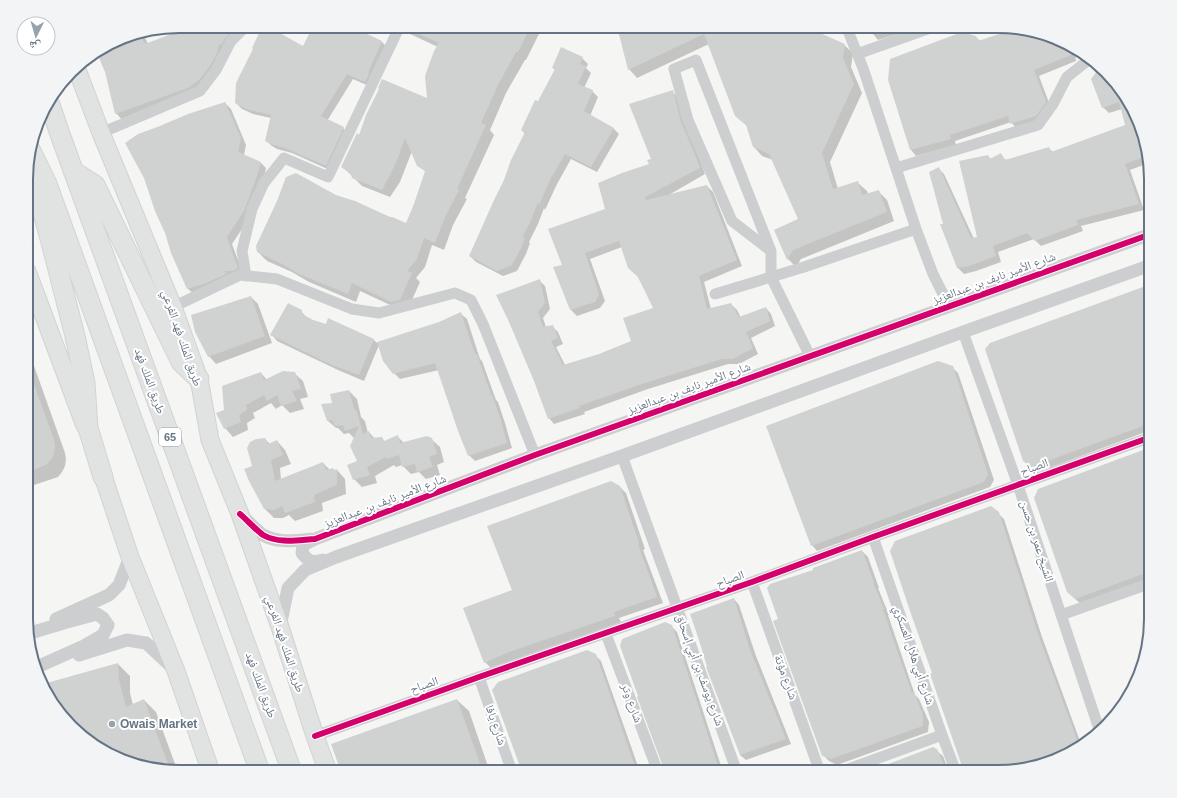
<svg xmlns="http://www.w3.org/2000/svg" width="1177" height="798" font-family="Arial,'Noto Naskh Arabic',sans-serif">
	<rect width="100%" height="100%" fill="#f5f6f4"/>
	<!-- shadow -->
	<path fill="#0003" d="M189 26H248L234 45 209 88 124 122 116 113 106 72 98 52 121 38 143 33 148 44 185 33Z
		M392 26H535L540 32 526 60H525L506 93 490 130 494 135 465 198 467 199 453 225 444 250 432 245 425 267 416 278 420 282 408 309 401 310 360 291 356 302 309 282 292 272 267 261 258 252 336 196 407 224 426 172 418 165 412 151 400 182 390 197 362 186 342 166 360 136 429 100 438 47 410 34 400 28Z
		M617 26H817L823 35 844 45 853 53 851 67 862 93 830 162 838 189 858 183 867 191 868 194 878 191 887 200 894 221 801 259 796 267 788 259 775 230 799 219 773 160 762 156 754 147 747 126 736 116 709 44 637 78 629 69Z
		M869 26H924L878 40 873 34Z
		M1047 34 1082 53 1075 54 1076 61 1039 76 1051 108 1042 121 1017 129 1011 122 955 141 956 145 916 156 911 150 889 80 976 37 980 41Z
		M382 42 387 47 371 87 353 79 327 121 343 128 349 134 332 171 292 153 277 149 272 146 266 140 271 118 253 114 242 109 236 103 304 47Z
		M582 58 588 64 586 68 591 73 584 88 592 91 598 97 590 116 614 129 619 134 597 172 571 159 557 184 545 210 544 208 538 224 529 242 530 243 526 254 517 271 503 276 476 262 470 256 525 134 522 130 539 103 555 70 553 68Z
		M1100 69 1135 111 1149 163 1130 170 1144 210 1081 226 1083 231 1041 246 1034 239 998 252 1001 262 976 271 964 274 958 268 944 224 938 168 944 174 974 239 978 237 988 156 991 159 1000 155 1006 160 1048 148 1053 152 1126 126 1122 109 1109 113 1103 107 1099 70Z
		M672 92 678 97 705 174 667 196 707 186 713 192 742 266 704 282 711 309 731 304 737 310 741 318 766 308 771 314 775 326 751 338 758 354 739 364H728L648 389 584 412 585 414 554 424 549 418 535 380 510 322 539 280 545 286 550 309 543 318 546 327 552 326 558 332 563 344 556 347 565 365 599 355 632 341 655 309 622 247 590 259 605 301 600 308 577 316 571 310 554 268 563 266 606 210 650 165Z
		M225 103 231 109 246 145 244 155 260 162 266 168 263 182 250 217 232 244 243 274 194 294 188 289Z
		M1151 285V430L1038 472 1030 467 1024 460Z
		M251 297 258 304 272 343 216 364 209 356Z
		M301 311 307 318 326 325 374 340 377 343 439 323 461 314 467 319 480 359 482 361 496 400 498 402 505 423 512 448 475 461 469 455 439 370 400 379 394 373 379 345 364 381 338 370 277 341 272 335Z
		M27 346 65 453 66 459 65 466 62 472 58 477 31 486H27Z
		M952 367 958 373 994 480 990 487 817 551 812 545Z
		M261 373 267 380 294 373 303 381 308 397 300 399 304 409 290 413 282 405 276 409 271 403 253 413 255 418 247 423 248 430 233 437 225 428V411Z
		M349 391 357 399 361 417 365 421 368 433 369 432 375 439 382 438 385 442 397 436 404 443 431 439 440 447 444 462 437 465 440 475 426 479 419 472 411 474 402 465 396 467 394 465 375 476 377 483 362 487 354 479 358 462 354 438 349 433 344 434 338 428H336L327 420 333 403Z
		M265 439 270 444 277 441 285 450 291 464 280 468 281 480 323 463 330 470 333 469 335 471 337 470 345 479 346 494 322 503 323 511 295 521 289 515 283 518H274L265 509 253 466Z
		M1151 448V579L1081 604 1074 598Z
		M620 487 626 493 645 549 643 550 663 603 619 618 621 622 491 668 485 662Z
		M998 513 1004 519 1042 637 1081 744 1066 756 998 772H964V770L933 674Z
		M862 551 868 557 879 588H878L889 615H888L915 695 919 699 929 722 928 732 837 765 829 761 823 755 780 620 815 570Z
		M734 599 739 605 756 656 791 744 746 760 740 755Z
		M671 626 677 632 723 772H666Z
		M595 655 601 661 640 772H523Z
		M118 664 130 676V693L133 705 144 700 156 712 178 772H170L130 764 86 740 47 695 43 685Z
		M457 700 469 711 490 772H342Z
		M933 748 943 756 949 772H870Z"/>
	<!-- building -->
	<path fill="#d0d1d1" d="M188 26H234L232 30 225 38 221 45 219 44 217 53 210 66 200 79 188 88 115 114 105 72 97 53 121 38 140 34 145 44 187 28Z
		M313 26H350L382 41 368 73 369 74 365 82 347 74 321 116 344 127 326 166 285 148 270 144 265 141 271 115 246 109 235 103 236 83 253 49 252 48 260 31 269 27 303 46Z
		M401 26H531L518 52H516L498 85 481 123 486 125 457 189 459 190 445 217 435 243 424 238 417 259 407 271 412 273 400 300 391 302 352 283 348 294 299 274 282 264 257 252 256 246 277 201 286 177 296 173 336 195 355 201 390 217H392L406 223 414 204 425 171 417 166 405 138 399 155 391 173 382 190 352 178 351 174 341 167 357 133 359 135 366 115 379 89 378 88 382 79 427 98 425 76 434 51 439 43Z
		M617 26H815L820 33 845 44 843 58 854 84 822 153 833 189 858 181 862 195 879 190 887 212 793 250 787 260 774 230 798 219 769 154 753 147 746 125 735 116 704 34 628 70Z
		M1017 28 1047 34 1070 46 1071 55 1034 70 1046 102 1036 116 1010 124 1008 116 950 135 951 139 910 150 888 80 890 59 962 32 976 36 978 41Z
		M561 47 583 57 580 64 586 66 578 84 593 90 584 111 614 128 591 167 565 154 551 178 539 205 538 202 532 218 522 238 525 237 521 248 512 265 497 271 469 256 494 200 504 180 511 160 525 132 521 130 535 100 538 101 555 69 552 68Z
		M1099 68 1135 111 1147 156 1125 164 1139 204 1076 220 1078 225 1035 241 1027 233 993 246 996 256 969 266 957 268 940 224H943L929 172 939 167 971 238 977 237 959 161 988 155 990 159 1001 153 1005 160 1049 147 1051 152 1125 125 1119 102 1102 108 1091 79Z
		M673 90 681 122 696 157 700 168 645 197 646 200 707 185 737 260 699 276 707 309 731 303 739 317 766 307 770 321 746 332 753 348 733 359H722L642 384 579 406 580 408 548 419 534 381 509 322 496 295 540 279 545 303 538 312 543 327 553 325 558 338 551 341 563 365 599 354 631 341 623 318 653 308 638 277 628 268 619 241 585 253 599 294 595 302 570 310 553 267 562 265 548 229 605 209 598 183 622 173 649 164 647 160 651 159 629 104Z
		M225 102 241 138 238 152 261 162 257 176 244 211 227 237 238 268 233 271H225L226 274 204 284 187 289 171 253 165 233 155 211 144 178 125 143 138 134 160 126 188 114Z
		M1151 284V423L1031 467 1023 461 985 349 990 343Z
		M251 296 265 336 208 357 195 332 191 315Z
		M288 303 302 310V314L313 320 326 324 328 318 374 339 359 375 332 365 270 335Z
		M461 312 475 354H477L491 395H492L500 417 507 443 468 456 458 431 435 363 393 374 383 361 377 342 439 322Z
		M938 361 953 366 988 474 984 482 811 546 766 426Z
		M27 370H29L54 440 55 447 54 454 51 460 46 465 27 472Z
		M283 371 295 372 301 389 292 391 297 401 281 406 277 395 267 401 264 395 246 405 247 410 239 415 241 422 224 429 216 413 224 410 222 386 261 372 264 380Z
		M349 390 354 408 357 412 363 434 369 431 371 438 382 437 384 441 398 435 400 443 427 436 432 438 437 454 429 457 433 467 417 472 415 464 402 467 399 455 387 459 386 457 367 467 370 475 353 480 347 465 357 461 350 446 359 426 345 431 343 425 335 426 332 420 327 421 321 404 332 403 330 394Z
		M265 438 268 444 277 440 283 455 271 460 275 481 323 462 326 470 333 468 334 470 337 469V485L314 495 315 502 285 513 282 506 274 510 264 509 249 481 244 469 252 466 247 448 250 442 256 439Z
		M1151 447V571L1075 599 1067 592 1034 498 1038 489Z
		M611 481 620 486 639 543 638 544 657 597 614 612 615 616 509 652 484 663 463 608 512 590 487 526Z
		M991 506 999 512 1037 631 1079 745 1066 756 998 772H964L930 674 932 673 910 611 890 551 895 541Z
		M862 550 874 582H873L884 609 883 610 912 693 914 692 923 715V726L831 759 822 756 773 621 778 619 767 588 770 584 813 570V568Z
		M734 598 750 650 786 739 740 755 706 667H707L699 640 690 614Z
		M665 622 672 625 720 772H665L637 697 638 696 620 646 622 639Z
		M587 650 596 654 637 772H522L492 690 498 682Z
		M118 663 119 680 126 707 144 699 171 772 130 764 86 740 47 696 43 684Z
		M457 699 483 772H341L331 744Z
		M933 747 937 749 947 772H870V771Z"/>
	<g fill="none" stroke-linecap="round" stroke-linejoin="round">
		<defs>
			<path id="primary" d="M76 67 101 133 173 307 199 379 210 440 240 514 280 627 315 736 328 772
				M27 271 85 426
				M99 464 130 557 176 671 211 772"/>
			<path id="motorway" d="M49 102 61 137 292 772
				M30 149 47 184 260 772
				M73 171 95 185 181 362 199 379
				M34 180 52 246 75 336 85 383 88 428 103 477"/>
		</defs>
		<!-- primary casing -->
		<use href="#primary" stroke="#d1d2d2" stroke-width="19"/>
		<!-- motorway casing -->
		<use href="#motorway" stroke="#d2d3d3" stroke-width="21"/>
		<!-- minor -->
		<path stroke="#cdcecf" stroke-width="11" d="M846 26 863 68 916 229 933 274 949 306
			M857 54 936 26
			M101 133 200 91 216 70 231 41 246 26
			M896 168 1038 125 1053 104 1067 77 1091 58
			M771 251 732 221 688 120 674 69 696 60 771 251V277L810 356
			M246 276 242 251 252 209 264 183 284 158 328 177 397 32 387 26
			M715 294 804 267 916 229
			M173 307 240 275 277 279 352 309 379 313 455 293 471 300 483 324 535 455
			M963 332 1018 485 1099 729
			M622 456 737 772
			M873 537 942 735 956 772
			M752 582 820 772
			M1061 615 1151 583
			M606 634 658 772
			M479 677 512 772
			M315 736 479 677 752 582 873 537 1151 437
			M840 772 942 735"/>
		<!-- tertiary -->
		<path stroke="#cdcecf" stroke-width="13" d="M240 514C246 519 257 531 263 535 279 544 298 540 315 539L535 455 1151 234
			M315 539 303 545 302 553C309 562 312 563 323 560
			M56 619 109 595 119 585 130 557
			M280 627 288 588 305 570 336 557 622 456 963 332 1151 265
			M27 634 67 622 97 614 103 618 108 625 103 635 84 646 37 667
			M79 655 127 640 146 643 175 670"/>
		<!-- primary -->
		<use href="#primary" stroke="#e1e2e2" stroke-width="17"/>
		<!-- motorway -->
		<use href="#motorway" stroke="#e1e2e2" stroke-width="19"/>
		<defs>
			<path id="cycleway" d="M240 514C246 519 257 531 263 535 279 544 298 540 315 539L535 455 1151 234
				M315 736 479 677 752 582 873 537 1151 437"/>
		</defs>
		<!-- cycleway casing -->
		<use href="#cycleway" stroke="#fff" stroke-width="8"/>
		<!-- cycleway -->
		<use href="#cycleway" stroke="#d6006c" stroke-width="6"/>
	</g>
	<!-- markers -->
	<circle fill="#97a2ac" stroke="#fff" stroke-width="1.5" cx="112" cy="724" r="4"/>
	<g text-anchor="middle" stroke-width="4" stroke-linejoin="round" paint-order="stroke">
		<!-- shield labels -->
		<rect fill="#fff" stroke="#939eaa" stroke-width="1" x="159" y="428" width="22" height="18" rx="3"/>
		<g font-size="11" font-weight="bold" fill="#657485">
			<text x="170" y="441">65</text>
		</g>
		<!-- street labels -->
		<g font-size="12" fill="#657485" stroke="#fff">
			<text transform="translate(994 278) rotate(-20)" y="4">شارع الأمير نايف بن عبدالعزيز</text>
			<text transform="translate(182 338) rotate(71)" y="4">طريق الملك فهد الفرعي</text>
			<text transform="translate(150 381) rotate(70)" y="4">طريق الملك فهد</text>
			<text transform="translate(689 388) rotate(-20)" y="4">شارع الأمير نايف بن عبدالعزيز</text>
			<text transform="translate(1034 467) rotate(-20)" y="4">الصباح</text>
			<text transform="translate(385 501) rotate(-21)" y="4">شارع الأمير نايف بن عبدالعزيز</text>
			<text transform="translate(1037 541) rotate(72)" y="4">الشيخ عمر بن حسن</text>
			<text transform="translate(730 579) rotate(-20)" y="4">الصباح</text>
			<text transform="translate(285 644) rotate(72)" y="4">طريق الملك فهد الفرعي</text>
			<text transform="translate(914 655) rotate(71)" y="4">شارع أبي هلال العسكري</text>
			<text transform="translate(700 670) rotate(70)" y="4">شارع يوسف بن أبي إسحاق</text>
			<text transform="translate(786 677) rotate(70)" y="4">شارع مؤتة</text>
			<text transform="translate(261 685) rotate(70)" y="4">طريق الملك فهد</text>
			<text transform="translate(424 685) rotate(-19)" y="4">الصباح</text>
			<text transform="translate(632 703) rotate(70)" y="4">شارع وتر</text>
			<text transform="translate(496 725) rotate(71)" y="4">شارع يافا</text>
		</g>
		<!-- poi labels -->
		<g font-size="12" font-weight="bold" fill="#657485" stroke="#fff" text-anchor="start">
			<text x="120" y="728">Owais Market</text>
		</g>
	</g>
	<!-- crop -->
	<path d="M0 0H1177V798H0ZM179 33H998A146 146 0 0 1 1144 179V619A146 146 0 0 1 998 765H179A146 146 0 0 1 33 619V179A146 146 0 0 1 179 33Z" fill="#f3f4f5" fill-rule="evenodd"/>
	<path fill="none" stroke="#657485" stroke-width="2" d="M179 33H998A146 146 0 0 1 1144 179V619A146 146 0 0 1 998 765H179A146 146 0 0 1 33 619V179A146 146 0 0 1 179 33Z"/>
	<!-- north arrow -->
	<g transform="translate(36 36) rotate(185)"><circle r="19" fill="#ffffff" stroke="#c1c7ce"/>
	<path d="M0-3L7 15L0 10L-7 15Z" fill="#97a2ac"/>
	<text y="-6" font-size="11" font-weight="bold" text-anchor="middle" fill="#657485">ش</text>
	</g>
</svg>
